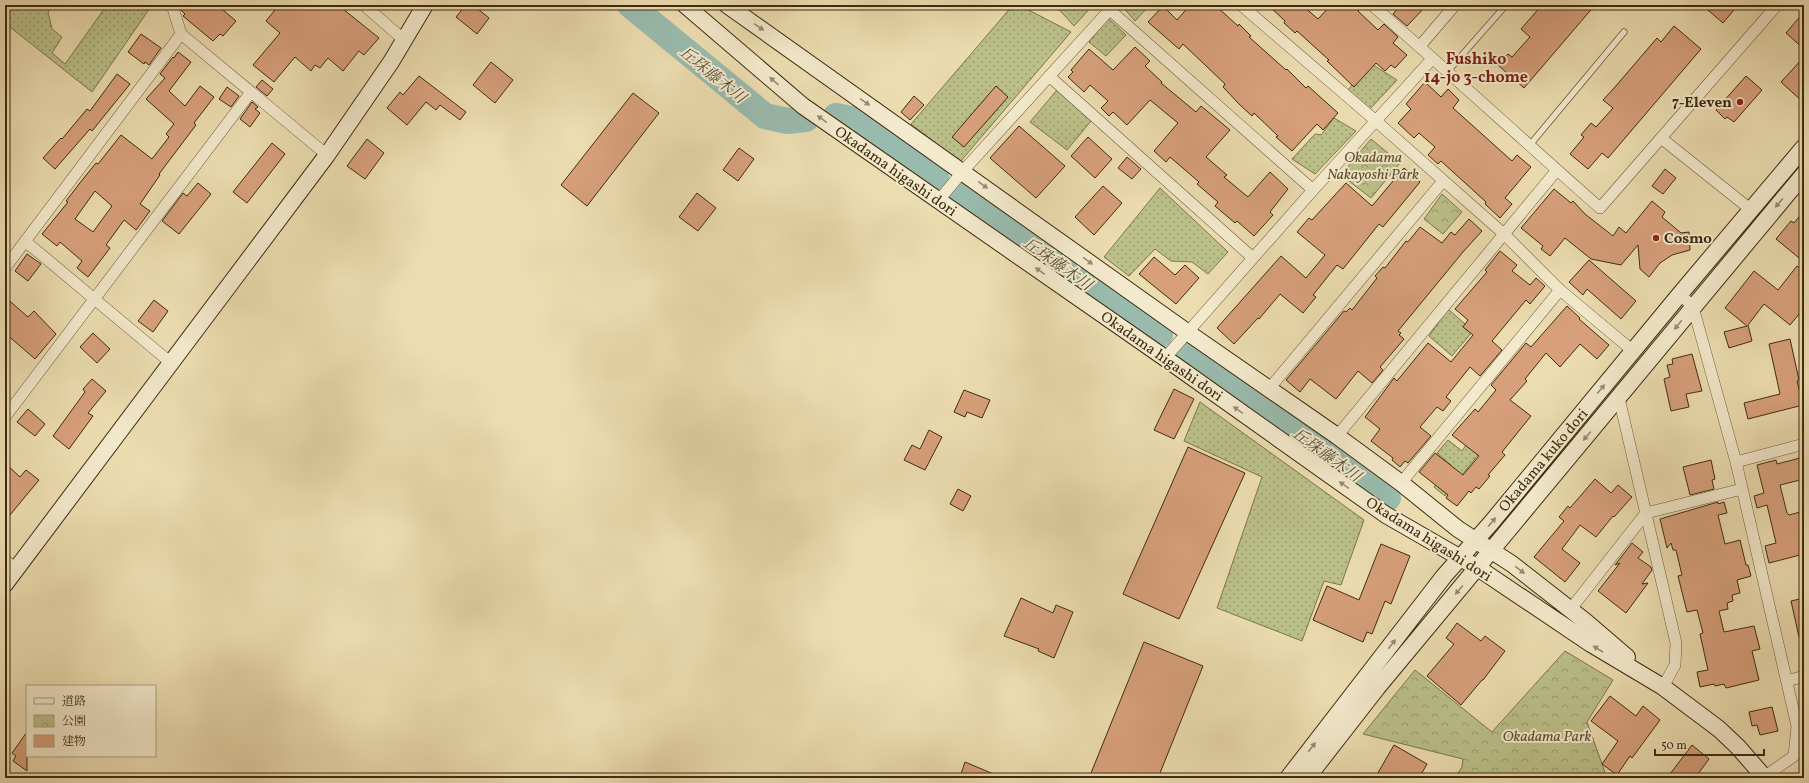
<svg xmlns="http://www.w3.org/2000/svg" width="1809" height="783" font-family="Vollkorn,'Noto Serif JP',serif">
	<defs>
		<pattern id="grass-dots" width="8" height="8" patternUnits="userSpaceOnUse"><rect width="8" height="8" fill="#bbc089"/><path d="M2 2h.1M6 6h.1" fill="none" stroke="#999c6e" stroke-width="1.8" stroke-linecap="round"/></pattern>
		<pattern id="park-crowns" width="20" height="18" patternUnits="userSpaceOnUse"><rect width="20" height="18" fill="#bbc089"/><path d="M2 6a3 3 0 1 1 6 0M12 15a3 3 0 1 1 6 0" fill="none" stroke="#999c6e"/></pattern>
	</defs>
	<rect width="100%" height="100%" fill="#ecddb0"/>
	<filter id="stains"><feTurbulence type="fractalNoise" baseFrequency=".005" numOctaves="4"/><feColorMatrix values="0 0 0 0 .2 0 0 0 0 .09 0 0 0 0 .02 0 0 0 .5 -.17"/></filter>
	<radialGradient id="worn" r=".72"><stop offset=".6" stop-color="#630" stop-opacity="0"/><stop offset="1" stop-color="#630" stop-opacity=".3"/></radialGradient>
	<!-- grass -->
	<path fill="url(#grass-dots)" stroke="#7d764c" d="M5 5H53L48 12 52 29 62 37 52 53 65 64 107 5H152L92 92 5 23Z
		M1013 5H1019L1071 32 960 162 911 124Z
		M1055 5H1093L1074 26Z
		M1121 5H1150L1135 21Z
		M1108 18 1126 35 1106 56 1089 42Z
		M1370 63 1397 80 1369 110 1348 90Z
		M1057 90 1091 121 1067 150 1030 122Z
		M1334 118 1356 131 1315 174 1292 159 1315 134 1321 135Z
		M1160 188 1228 252 1208 274 1192 262 1171 261 1155 249 1129 276 1104 257Z
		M1448 309 1473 331 1452 356 1429 336Z
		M1200 402 1364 520 1341 585 1324 581 1302 641 1217 608 1262 477 1184 441Z
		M1448 440 1462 451 1466 445 1478 455 1445 496 1434 487 1451 465 1437 453Z"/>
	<!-- park -->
	<path fill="url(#park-crowns)" stroke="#7d764c" d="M1371 139 1400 163 1371 198 1341 175Z
		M1442 194 1462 212 1443 234 1424 219Z
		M1565 651 1613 680 1587 722 1607 778H1455L1462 767 1463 759 1363 734 1415 670 1492 732Z"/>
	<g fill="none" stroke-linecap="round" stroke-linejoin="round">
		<!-- river -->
		<path stroke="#99bbae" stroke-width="26" d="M630 5 765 116 787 121 806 119
			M836 116 853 119 936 177
			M957 191 1160 335
			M1187 354 1388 498"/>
	</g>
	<!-- building -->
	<path fill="#d7a07b" stroke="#3f2b0f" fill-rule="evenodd" d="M179 5H217L236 21 223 36 220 34 213 41 183 16 185 14 181 10Z
		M279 5H338L379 38 364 55 359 51 343 71 328 58 320 68 315 65 311 71 295 57 274 82 253 65 280 33 266 21Z
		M466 5H473L489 18 477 34 456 17Z
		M1190 5H1215L1238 26 1239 24 1251 36 1249 37 1286 70 1287 69 1306 88 1308 86 1338 113 1323 130 1317 124 1292 151 1276 137 1278 136 1254 113 1252 116 1240 105 1223 87 1225 84 1183 44 1179 49 1148 22 1163 6 1177 20Z
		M1268 5H1302L1318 19 1331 5H1364L1358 11 1378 30 1384 24 1398 37 1393 43 1407 55 1395 68 1391 65 1385 71 1376 63 1354 87 1327 61 1329 60 1297 31 1295 33 1284 23 1285 21Z
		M1401 5H1427L1407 26 1393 14Z
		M1542 5H1595L1524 88 1498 65 1508 54 1512 57 1530 37 1521 29Z
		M1702 5H1738L1723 23Z
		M1804 12V49L1786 33Z
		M1674 26 1701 49 1608 158 1602 153 1588 169 1570 154 1584 137 1581 135 1591 123 1596 127 1613 108 1603 100 1615 87 1657 38 1661 42Z
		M141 34 161 48 149 65 145 62 144 64 128 52Z
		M1135 47 1150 61 1145 66 1162 82 1161 83 1196 112 1201 106 1230 130 1206 157 1227 175 1224 177 1248 197 1270 172 1288 189 1270 212 1273 215 1254 236 1237 221 1235 223 1215 206 1218 202 1197 184 1199 182 1170 157 1166 162 1154 151 1178 123 1150 100 1127 125 1113 112 1109 116 1101 108 1108 101 1090 85 1084 92 1068 77 1073 72 1071 70 1089 49 1113 70Z
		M178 52 191 62 169 91 185 106 200 86 214 97 194 123 196 125 159 174 160 175 140 204 150 211 136 230 124 220 106 245 110 248 88 277 77 268 82 261 60 242 57 246 42 234 68 202 66 201 83 179 96 163 98 164 121 135 152 159 169 137 166 134 174 124 146 99 165 78 160 74 173 57 174 58ZM95 191 112 206 93 232 75 219Z
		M1804 57V103L1781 82Z
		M491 62 513 80 495 103 473 85Z
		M117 74 130 84 92 131 90 129 55 169 43 158 61 138 62 139 87 109 90 111Z
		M419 76 466 112 460 120 440 105 436 110 426 102 407 125 387 108 400 92 403 95Z
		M1746 76 1762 90 1734 122 1727 117 1725 119 1716 110Z
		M262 80 273 89 267 96 256 87Z
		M1425 82 1441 97 1448 89 1459 100 1453 108 1512 161 1517 155 1531 167 1505 198 1512 204 1500 218 1485 204 1486 202 1441 161 1438 164 1428 155 1435 147 1419 133 1414 138 1398 123 1411 109 1406 104Z
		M996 86 1008 97 964 147 952 137Z
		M227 87 239 96 231 107 219 99Z
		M633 93 659 113 587 206 561 185Z
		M914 96 924 105 910 120 901 112Z
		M252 102 258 107 255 109 260 113 250 127 240 119Z
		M1019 126 1065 166 1036 198 990 158Z
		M1088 137 1112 159 1095 178 1071 156Z
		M367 139 384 153 365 179 347 166Z
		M272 143 285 154 247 203 233 192Z
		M739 148 754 159 738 181 723 170Z
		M1127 157 1141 169 1132 179 1118 168Z
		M1404 168 1420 182 1383 227 1379 224 1343 269 1337 265 1313 295 1316 297 1303 313 1280 294 1259 319 1258 318 1234 344 1217 328 1281 256 1306 278 1325 255 1297 232 1309 218 1312 220 1346 183 1372 206Z
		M1665 169 1676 178 1663 194 1652 186Z
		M198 183 211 194 179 234 162 221 183 193 187 196Z
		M1103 186 1122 203 1094 235 1075 217Z
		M1554 189 1571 203 1573 201 1585 214 1613 236 1619 227 1626 233 1652 201 1665 212 1662 217 1681 233 1689 232 1690 250 1672 255 1660 263 1649 277 1640 269 1638 245 1621 265 1591 259 1565 238 1550 256 1541 249 1543 246 1521 228Z
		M697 193 716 208 698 231 679 217Z
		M1804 211V262L1776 239 1791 221 1794 223Z
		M1469 219 1482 231 1463 252 1398 331 1401 333 1399 335 1404 339 1380 367 1383 370 1372 383 1358 371 1336 399 1310 379 1300 392 1286 380 1344 311 1346 312 1350 308 1352 310 1377 278 1375 276 1383 267 1385 268 1406 241 1408 242 1420 227 1442 243 1451 232 1455 235Z
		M1500 251 1517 265 1512 271 1530 285 1536 278 1545 286 1530 304 1526 300 1492 341 1502 350 1480 376 1470 367 1446 397 1451 401 1443 411 1437 407 1420 427 1431 436 1408 463 1405 461 1400 467 1392 460 1393 458 1371 441 1380 429 1365 417 1394 378 1397 381 1428 343 1451 362 1473 335 1463 327 1468 320 1455 309 1487 272 1485 270Z
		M27 254 41 264 28 281 15 271Z
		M1154 257 1175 275 1185 265 1199 278 1176 304 1139 274Z
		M1589 260 1636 301 1621 319 1587 289 1583 295 1569 282Z
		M1797 266 1804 271V308L1790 325 1764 304 1748 325 1752 341 1729 348 1724 332 1747 326 1725 308 1754 271 1778 290Z
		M5 297 28 317 34 311 56 334 35 359 5 333Z
		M154 300 168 311 153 332 138 321Z
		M1567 306 1580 318 1579 319 1609 345 1597 359 1580 344 1560 367 1546 353 1525 379 1527 381 1510 400 1531 416 1502 452 1505 455 1488 475 1490 476 1479 489 1476 487 1471 493 1469 491 1457 506 1446 498 1448 495 1419 472 1435 453 1463 475 1479 456 1452 435 1475 409 1478 412 1496 390 1491 385 1526 343 1531 347Z
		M93 333 110 349 97 363 80 347Z
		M1790 339 1799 380 1797 381 1803 405 1748 419 1744 403 1780 394 1769 344Z
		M1692 354 1702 391 1686 394 1689 407 1671 411 1664 379 1670 377 1667 365 1673 364 1672 359Z
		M92 379 106 391 88 413 93 416 69 449 53 436 85 392 83 389Z
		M1174 389 1194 399 1174 439 1154 430Z
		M964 390 990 400 982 418 967 412 965 417 954 412Z
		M28 409 45 424 35 436 17 422Z
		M929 430 942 437 925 470 904 460 912 445 920 449Z
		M1188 447 1245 473 1179 619 1123 594Z
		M1804 457V479L1780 485 1787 513 1789 515 1804 511V554L1769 563 1765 546 1776 543 1767 505 1757 508 1754 496 1764 493 1757 465 1776 460 1777 464Z
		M1711 460 1715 479 1712 480 1714 489 1690 495 1683 467Z
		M5 463 20 477 26 470 39 480 5 521Z
		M1595 479 1611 493 1618 485 1632 497 1614 517 1613 516 1596 537 1580 525 1562 549 1580 563 1565 582 1534 557 1564 521 1559 517 1568 506 1570 508Z
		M958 489 971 496 963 511 950 504Z
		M1718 502V504L1724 502 1727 513 1718 515 1725 544 1740 540 1746 565H1748L1751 576 1737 580 1740 593 1732 595 1733 601 1727 603 1728 609 1719 611 1724 632 1754 626 1760 649 1752 651 1759 680 1726 688 1724 684 1715 686 1714 684 1700 687 1697 672 1708 670 1700 634 1703 633 1697 610 1687 612 1678 576 1682 575 1676 550H1673L1671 543 1667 548 1660 519Z
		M1632 543 1643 552 1638 558 1651 567 1652 570 1642 584 1648 583 1626 613 1598 591 1620 563 1615 565Z
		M1381 544 1410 556 1391 604 1385 601 1372 634 1367 632 1363 642 1313 620 1327 586 1359 600Z
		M1021 598 1053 613 1056 605 1073 612 1054 658 1038 651 1039 649 1004 636Z
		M1804 598V636L1799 637 1791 601Z
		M1457 623 1481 641 1485 636 1505 651 1483 680H1482L1461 705 1427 676 1454 644 1446 638Z
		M1144 642 1203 666 1158 778H1089Z
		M1610 696 1636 716 1643 706 1660 720 1632 758 1630 756 1617 775 1602 764 1618 741 1591 721Z
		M1772 707 1778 731 1760 735 1757 725 1752 726 1749 712Z
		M27 732V771L13 761 16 756 12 753Z
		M1394 745 1427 764 1419 778H1375Z
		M1692 745 1709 759 1695 778H1667Z
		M965 762 1003 778H971L961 774Z"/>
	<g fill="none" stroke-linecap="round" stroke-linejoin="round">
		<defs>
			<path id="lane" d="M1448 71 1506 5
				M1529 146 1624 32"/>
			<path id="street" d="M172 5 181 34
				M364 5 404 40
				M1241 5 1376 121 1504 234 1560 290 1633 351
				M1372 5C1449 72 1524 141 1600 208L1777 5
				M1110 10 1313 190
				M1420 46 1455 5
				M1049 76 1253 258
				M1661 138 1750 209
				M939 200 963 171 1114 5
				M25 241 171 363
				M5 268 181 34 327 155
				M1680 294 1693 307 1736 462 1797 726 1794 756 1764 777
				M1165 358 1313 190 1432 59
				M1269 389 1443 181
				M1619 398 1676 643 1675 665 1663 687
				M5 417 251 92
				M1337 436 1557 170
				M1736 462 1804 444
				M1401 483 1560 290
				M5 560 16 569
				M1570 610 1646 513 1742 489
				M1787 681 1804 676"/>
			<path id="secondary" d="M685 5 803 106 1165 358 1386 515 1478 568 1591 644 1663 687 1719 729 1738 747 1765 778
				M727 5 1187 332 1337 436 1401 483 1458 529 1512 564 1585 621 1627 657
				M5 584 327 155 391 62 425 5
				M1288 778 1444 576 1491 523 1680 294 1804 147
				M1307 778 1377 688 1804 174"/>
		</defs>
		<!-- lane casing -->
		<use href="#lane" stroke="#6a5837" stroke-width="7"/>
		<!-- street casing -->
		<use href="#street" stroke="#6a5837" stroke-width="12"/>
		<!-- secondary casing -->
		<use href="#secondary" stroke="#3f2b0f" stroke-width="18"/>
		<!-- lane -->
		<use href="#lane" stroke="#f3e9cc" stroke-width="5.5"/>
		<!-- street -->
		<use href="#street" stroke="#f3e9cc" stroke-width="11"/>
		<!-- secondary -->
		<use href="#secondary" stroke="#f3e9cc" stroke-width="16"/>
	</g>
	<!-- one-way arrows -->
	<defs><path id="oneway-solid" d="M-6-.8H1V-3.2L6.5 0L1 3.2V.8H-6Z"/></defs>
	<g fill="#998a6e">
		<use href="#oneway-solid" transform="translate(759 27) rotate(35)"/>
		<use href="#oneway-solid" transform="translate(774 81) rotate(-139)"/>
		<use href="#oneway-solid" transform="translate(865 102) rotate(35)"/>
		<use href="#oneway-solid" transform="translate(822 119) rotate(-144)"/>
		<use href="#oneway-solid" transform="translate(983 185) rotate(36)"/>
		<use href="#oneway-solid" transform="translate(1779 203) rotate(130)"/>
		<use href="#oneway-solid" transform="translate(1088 261) rotate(36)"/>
		<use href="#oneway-solid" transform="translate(1040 271) rotate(-145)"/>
		<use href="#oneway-solid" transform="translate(1678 325) rotate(129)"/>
		<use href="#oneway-solid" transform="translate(1601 389) rotate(-50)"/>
		<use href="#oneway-solid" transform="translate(1238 410) rotate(-145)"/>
		<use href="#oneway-solid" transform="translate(1587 436) rotate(130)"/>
		<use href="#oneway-solid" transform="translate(1344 485) rotate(-145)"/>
		<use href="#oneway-solid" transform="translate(1492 522) rotate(-50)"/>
		<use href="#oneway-solid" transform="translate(1520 570) rotate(38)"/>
		<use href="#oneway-solid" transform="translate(1459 590) rotate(130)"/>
		<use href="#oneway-solid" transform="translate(1392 644) rotate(-52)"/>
		<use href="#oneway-solid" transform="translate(1598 649) rotate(-148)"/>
		<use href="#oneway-solid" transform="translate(1312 747) rotate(-52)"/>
	</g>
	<!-- markers -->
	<g fill="#8f2418" stroke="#f3e9cc" stroke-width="1.5">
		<circle cx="1740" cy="102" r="4"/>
		<circle cx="1656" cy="238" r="4"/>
	</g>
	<g text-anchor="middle" stroke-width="4" stroke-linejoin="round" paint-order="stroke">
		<!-- poi labels -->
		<g font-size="15" font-weight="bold" fill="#3f2b0f" stroke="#f3e9cc" text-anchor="end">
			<text x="1732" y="107">7-Eleven</text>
			<text x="1664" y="243" text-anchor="start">Cosmo</text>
		</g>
		<!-- park labels -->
		<g font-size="15" font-style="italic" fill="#5e502e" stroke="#f3e9cc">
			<text x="1373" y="162">Okadama<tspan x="1373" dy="17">Nakayoshi Park</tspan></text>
			<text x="1547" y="741">Okadama Park</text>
		</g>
		<!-- street labels -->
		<g font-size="15" fill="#3f2b0f" stroke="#f3e9cc">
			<text transform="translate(896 171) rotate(35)" y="5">Okadama higashi dori</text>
			<text transform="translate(1162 356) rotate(35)" y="5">Okadama higashi dori</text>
			<text transform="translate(1543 460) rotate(-50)" y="5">Okadama kuko dori</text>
			<text transform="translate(1429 539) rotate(32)" y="5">Okadama higashi dori</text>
		</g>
		<!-- neighbourhood labels -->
		<g font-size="16" font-weight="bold" fill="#7a1f14" stroke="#f3e9cc">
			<text x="1476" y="64">Fushiko<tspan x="1476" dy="18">14-jo 3-chome</tspan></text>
		</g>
		<!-- water labels -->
		<g font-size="16" font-style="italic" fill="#564f37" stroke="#f3e9cc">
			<text transform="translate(713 74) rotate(39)" y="6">丘珠藤木川</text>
			<text transform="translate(1058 263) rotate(35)" y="6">丘珠藤木川</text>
			<text transform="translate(1327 454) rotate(36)" y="6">丘珠藤木川</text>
		</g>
	</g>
	<!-- margin -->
	<rect width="1809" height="783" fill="none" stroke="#ecddb0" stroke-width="20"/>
	<rect x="6" y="6" width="1797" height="771" fill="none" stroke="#3f2b0f" stroke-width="2"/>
	<rect x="10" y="10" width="1789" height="763" fill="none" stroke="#3f2b0f"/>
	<!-- legend -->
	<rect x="26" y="685" width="130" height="72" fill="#f3e9cc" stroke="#ab9d80"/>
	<rect x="34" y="698" width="20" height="6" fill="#f3e9cc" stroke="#ab9d80"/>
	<text x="62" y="705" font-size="12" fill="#3f2b0f">道路</text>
	<rect x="34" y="715" width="20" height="12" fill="url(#park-crowns)" stroke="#ab9d80"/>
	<text x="62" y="725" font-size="12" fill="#3f2b0f">公園</text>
	<rect x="34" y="735" width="20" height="12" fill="#d7a07b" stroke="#ab9d80"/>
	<text x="62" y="745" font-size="12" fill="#3f2b0f">建物</text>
	<!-- scale -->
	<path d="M1655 749v6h109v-6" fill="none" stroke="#3f2b0f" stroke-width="2"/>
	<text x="1661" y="749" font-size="12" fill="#3f2b0f" stroke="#f3e9cc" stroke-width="3" paint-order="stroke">50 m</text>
	<rect width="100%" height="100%" filter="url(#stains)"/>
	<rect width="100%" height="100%" fill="url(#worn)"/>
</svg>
